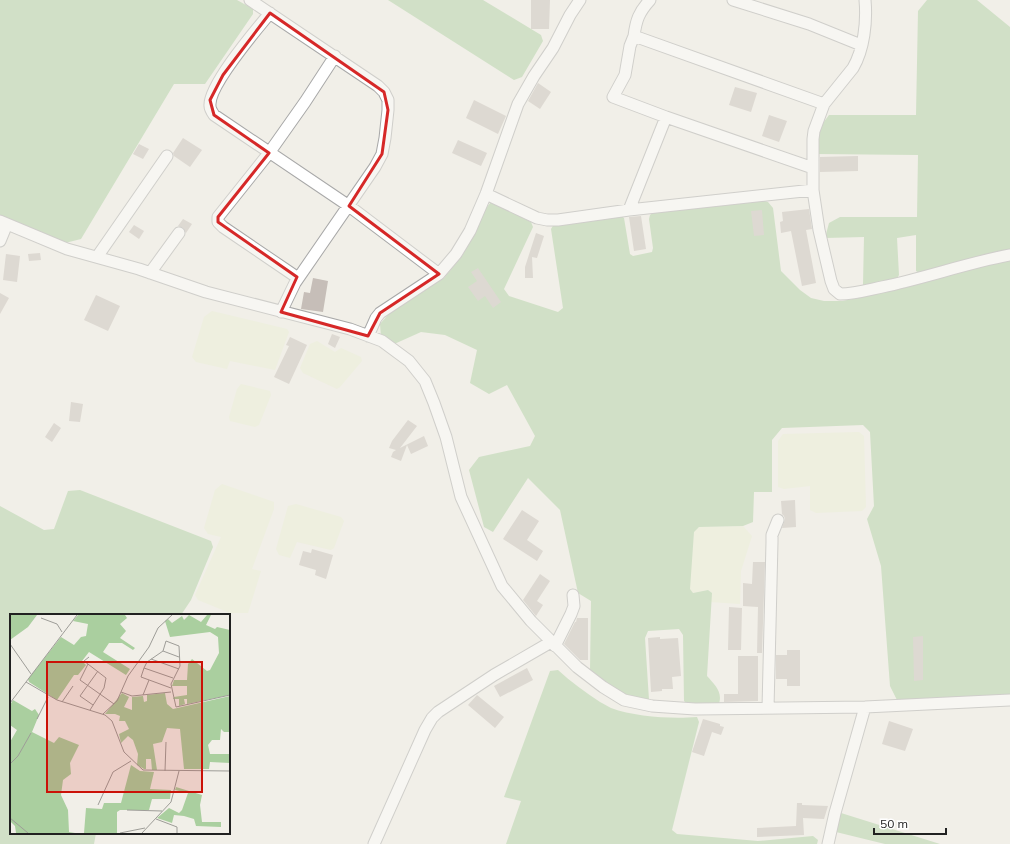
<svg xmlns="http://www.w3.org/2000/svg" width="1010" height="844" font-family="Mulish,sans-serif">
	<rect width="100%" height="100%" fill="#f1efe8"/>
	<!-- farmland -->
	<path fill="#ebefd5" d="M212 311 287 329 289 332 275 370 230 361 227 369 196 362 192 357 204 317Z
		M317 341 335 352 341 348 361 357 362 361 340 387 337 389 303 373 300 368 310 344Z
		M241 384 270 391 271 395 259 425 255 427 230 421 229 417 237 389Z
		M859 432 864 436 866 507 862 511 816 513 810 510V486L784 489 778 487V441L783 434Z
		M222 484 274 502V509L252 569 261 571 248 613H230L198 600 195 595 221 537 208 534 204 528 215 490Z
		M296 504 341 517 344 521 334 548 331 550 297 542 290 558 279 555 276 549 288 506Z
		M743 526 752 536 741 571 740 604 710 602 712 593 708 590 693 593 689 589 694 532 699 527Z"/>
	<!-- forest -->
	<path fill="#aacf9f" d="M0 0H237L253 9V14L205 84H174L81 239 65 243 0 216Z
		M388 0H483L541 35 543 41 522 77 514 80Z
		M927 0H977L1010 27V250L921 274 916 271V235L897 238 899 275 896 280 869 287 863 285 864 237 825 238 829 223 840 217H917L918 155 817 154 816 146 820 127 829 115H916L918 11Z
		M761 200 768 202 773 208 781 271 800 290 811 298 824 301H842L868 296 945 276 1000 260H1010V695L897 700 890 686 881 566 867 519 874 506 870 432 863 425 782 428 772 440V492H754L753 522 743 526 699 527 694 532 690 589 693 593 708 590 712 593 707 676C715 685 724 693 718 706H689L684 701 683 635 679 629 648 631 645 638 649 700 631 698 619 692 590 671 591 601 578 593 560 510 528 478 493 532 484 527 469 470 479 457 530 446 535 436 507 385 489 394 470 383 477 350 445 335 421 332 392 345 381 337 380 324 392 310 444 278 462 256 486 208 491 202 531 222 533 227 504 289 509 296 558 312 563 308 551 229 554 224 620 215 624 218 630 254 633 256 652 252 653 248 649 219 650 215 655 211Z
		M80 490 211 541 213 547 191 600 181 615H11V833H96L94 844H0V506L44 530 54 529 68 491Z
		M558 670C571 682 585 692 600 702 604 704 607 706 611 708 635 717 672 719 697 717L699 722 672 830 677 834 758 841 813 836 818 840 817 844H506L521 801 504 797 550 671Z
		M841 813 940 844H885L836 832 839 814Z"/>
	<!-- building -->
	<path fill="#c6beb8" d="M531 0H550L549 29H531Z
		M538 83 551 92 540 109 528 101Z
		M735 87 757 93 751 112 729 105Z
		M474 100 506 116 498 134 466 118Z
		M769 115 787 121 779 142 762 136Z
		M183 138 202 150 190 167 174 156 173 153Z
		M458 140 487 153 481 166 452 153Z
		M139 144 149 149 143 159 133 154Z
		M858 156V171L820 172V157Z
		M809 209 812 229 806 230 816 283 802 286 791 231 781 233 780 222 783 221 782 212Z
		M762 210 764 235 754 236 751 211Z
		M641 216 646 249 634 251 629 217Z
		M183 219 192 224 186 233 183 228 178 226Z
		M134 225 144 231 139 239 129 232Z
		M536 233 544 236 537 258 532 257 533 278H525V267Z
		M40 253 41 260 29 261 28 254Z
		M6 254 20 256 17 282 3 280Z
		M478 268 501 302 493 308 485 296 478 301 468 287 477 281 471 272Z
		M313 278 328 281 323 312 301 309 304 292 310 293Z
		M0 293 9 298 0 314Z
		M96 295 120 306 108 331 84 320Z
		M332 334 340 337 335 348 328 344Z
		M290 337 307 345 289 384 274 377 289 346 286 345Z
		M71 402 83 404 80 422 69 421Z
		M408 420 417 426 400 448 424 436 428 446 411 454 407 445 401 461 391 457 393 452 396 450 389 448 392 441Z
		M54 423 61 428 52 442 45 437Z
		M795 500 796 527 782 528 785 519 784 516 782 514 781 501Z
		M522 510 539 521 527 540 543 551 537 561 503 539Z
		M312 549 333 555 326 579 315 575 316 570 299 565 303 551 311 553Z
		M753 562H765L762 653H757L758 607 743 606V583L752 584Z
		M540 574 550 581 537 601 543 605 536 616 523 600Z
		M729 607 742 608 741 650H728Z
		M577 618H588V660H580L564 644 575 622H576Z
		M923 636V680L914 681 913 637Z
		M660 637V639L678 638 681 676 672 677 673 689H662V691L651 692 648 638Z
		M787 650H800V686H787V679H776V655H787Z
		M738 656H758V701L724 702V694H738Z
		M527 668 533 680 500 697 494 686Z
		M477 695 504 717 495 728 468 705Z
		M703 719 720 724V726L724 727 721 735 712 732 704 756 692 752Z
		M889 721 913 729 905 751 882 744Z
		M797 803H802V805L828 806 824 819 803 818 804 835 757 837V828L796 826Z"/>
	<g fill="none" stroke-linecap="round" stroke-linejoin="round">
		<defs>
			<path id="minor" d="M250 0 378 86 384 92 388 100V110L385 138 382 154 375 167 295 283 281 312
				M733 0 809 24 861 45
				M865 0C867 22 864 49 853 68L824 104 814 131 813 139V190L819 230 831 281 834 289 840 294C854 294 868 290 882 287 925 278 967 263 1010 255
				M270 13C256 30 208 86 210 106 210 109 212 112 214 115L349 206 439 274
				M634 36C636 20 639 12 650 0
				M813 168 666 117 613 97 625 75 630 46 634 36 824 104
				M486 194 537 218 547 220H558L629 210 813 190
				M629 210 666 117
				M0 221 67 249 139 269 206 292 350 329 382 341 409 361 425 381 434 403 446 437 461 497 502 586 531 621 577 667 603 687 624 700 652 706 695 709 865 707 1010 700
				M0 241 7 224
				M97 257 167 156
				M150 273 179 233
				M298 278 223 227 218 222V217L269 153 305 102 335 56
				M368 336 376 318 380 313 439 274 456 254 470 231 486 194 518 104 534 76 553 48 570 15 580 0
				M555 646 571 614 574 606 573 595
				M768 708 772 542V535L778 520
				M374 844 425 730 432 718 438 712 494 675 551 642
				M828 844 835 813 865 707"/>
		</defs>
		<!-- minor casing -->
		<use href="#minor" stroke="#a8a8a8" stroke-width="13"/>
		<!-- minor -->
		<use href="#minor" stroke="#fff" stroke-width="11"/>
	</g>
	<!-- marked area -->
	<path d="M0 0H1010V844H0ZM270 13 384 92 388 110 382 154 349 206 439 274 380 313 368 336 281 312 297 277 218 222V217L269 153 214 115 210 100 223 75Z" fill="#f1efe8" fill-opacity=".55" fill-rule="evenodd"/>
	<path fill="none" stroke="#d62828" stroke-width="3" stroke-linejoin="round" d="M270 13 384 92 388 110 382 154 349 206 439 274 380 313 368 336 281 312 297 277 218 222V217L269 153 214 115 210 100 223 75Z"/>
	<!-- overview -->
	<g transform="translate(10 614)">
		<rect width="220" height="220" fill="#f1efe8"/>
		<path d="M0 1H27L18 13 0 26ZM68 1H115L117 4 110 10 116 17 110 24 125 34 123 36 112 29H99L93 38 120 55 116 61 79 38 72 47 76 51 68 61H64L47 86 19 68 18 65 51 23 64 31 71 23 76 22 78 10 63 7ZM179 1 191 8 197 1H201L196 11 205 15 207 13 220 16V81L177 90V85H174L175 90 169 92V85H163L164 83 177 81V72H162L164 66H177L178 50 182 45 197 57 200 56 209 39 208 23 200 18 160 23 155 7 158 5 162 9 172 2 174 6ZM112 79 119 83 114 93 122 96V83L133 82 134 88 137 87V81L155 79 157 90 163 95 220 82V118H214L211 115 210 126H202L198 131 200 140H220V149L200 148 199 155H174L170 115 157 114 152 128 143 130 147 156H142L141 145H136V155H134L127 151 128 140 123 126 118 122 111 129 109 120 119 115 115 107H109L110 102 105 100H95ZM3 86 22 97 25 95 29 101 22 118 44 129 49 123 69 131 60 149 61 160 53 166 51 181 58 196 59 218 65 219H6L5 212 0 207V128L7 116 0 111V91ZM121 151 130 157 144 158 140 175 161 176 160 185H142L139 196H110L107 198V219H74L76 194 92 195 94 189H111ZM166 173 192 181 190 191 192 208H211V213L186 212 184 205 174 202 164 201 162 209 147 204 159 194 169 199 172 196 178 179 165 176Z" fill="#aacf9f"/>
		<path fill="none" stroke="#9e9d98" stroke-width="1" d="M31 4 47 10 52 18M0 30 21 60M79 43 74 47 96 64 94 74 80 96M169 43 153 37 156 27 169 32 170 52 161 70 166 93 220 81M141 45 169 55M78 50 70 66 104 90M134 54 137 48 153 37M16 68 47 86 95 101 102 107 114 138 133 156 220 157M161 74 131 63 134 54 163 64M111 78 122 82 161 78M133 81 139 66M52 88 63 72M0 89 67 1M83 91 70 82 88 57M93 100 107 87 118 62 139 33 148 14 162 1M27 105 38 83M0 150 8 142 21 119M155 157 156 128M88 191 103 158 121 147M117 196 152 197M0 204 18 219M146 205 167 213V219M110 219 135 214M132 219 161 188 169 157"/>
		<path fill="#cb1207" fill-opacity="0.15" stroke="#cb1207" stroke-width="2" d="M37 48H192V178H37Z"/>
		<rect width="220" height="220" fill="none" stroke="#212121" stroke-width="2"/>
	</g>
	<!-- scale -->
	<path d="M874 828v6h72v-6" fill="none" stroke="#212121" stroke-width="2"/>
	<text x="880" y="828" font-size="12" fill="#212121" stroke="#ffffff" stroke-width="3" paint-order="stroke">50 m</text>
</svg>
